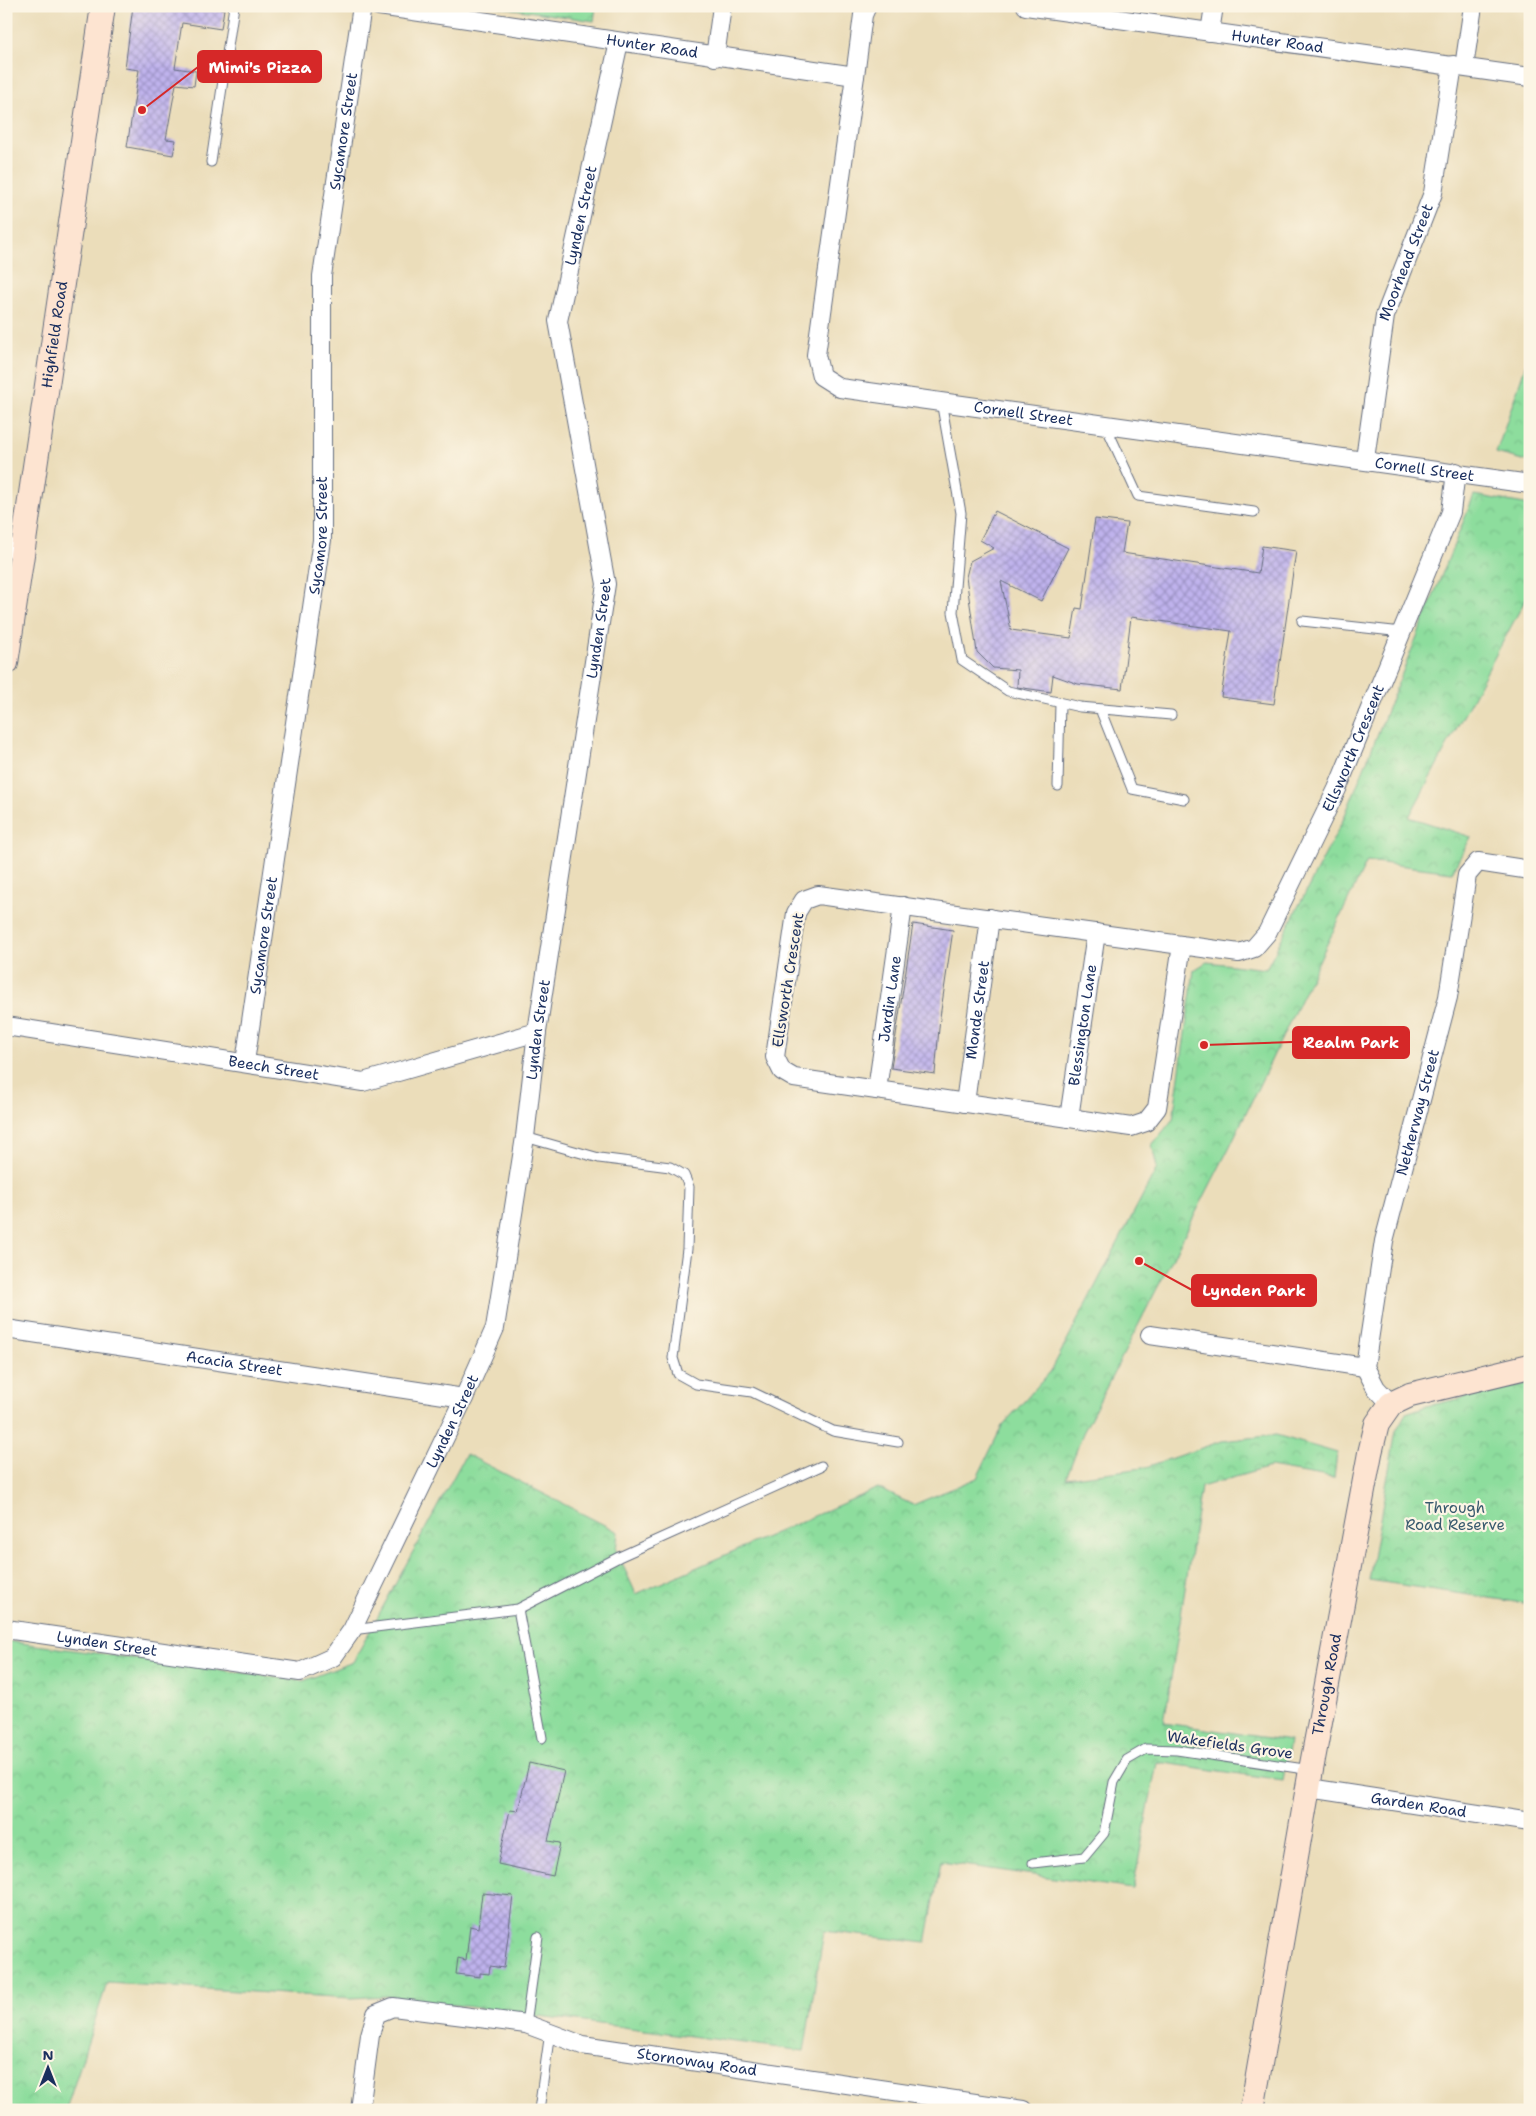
<svg xmlns="http://www.w3.org/2000/svg" width="1536" height="2116" font-family="'Shantell Sans',sans-serif">
	<defs>
		<pattern id="park-crowns" width="20" height="18" patternUnits="userSpaceOnUse" patternTransform="scale(1.25)"><rect width="20" height="18" fill="#8ddd9d"/><path d="M2 6a3 3 0 1 1 6 0M12 15a3 3 0 1 1 6 0" fill="none" stroke="#79be8a"/></pattern>
		<pattern id="building-cross-hatch" width="8" height="8" patternUnits="userSpaceOnUse" patternTransform="scale(1.25)"><rect width="8" height="8" fill="#c0b3ed"/><path d="M0 0l8 8M0 8l8-8" fill="none" stroke="#9b92c3"/></pattern>
	</defs>
	<rect width="100%" height="100%" fill="#fcf5e5"/>
	<filter id="ink" filterUnits="userSpaceOnUse"><feTurbulence type="fractalNoise" baseFrequency=".02" numOctaves="2"/><feDisplacementMap in="SourceGraphic" scale="10" xChannelSelector="R" yChannelSelector="G"/><feConvolveMatrix kernelMatrix="1 2 1 2 8 2 1 2 1" color-interpolation-filters="sRGB"/></filter>
	<filter id="wash" filterUnits="userSpaceOnUse"><feTurbulence type="fractalNoise" baseFrequency=".0096" numOctaves="4" result="noise"/><feDisplacementMap in="SourceGraphic" scale="20" xChannelSelector="R" yChannelSelector="G"/><feGaussianBlur stdDeviation="1.12" result="paint"/><feColorMatrix in="noise" values="0 0 0 0 0 0 0 0 0 0 0 0 0 0 0 0 0 1.4 0 .05"/><feComposite in="paint" operator="in"/></filter>
	<g filter="url(#wash)">
		<rect width="100%" height="100%" fill="#ebddba"/>
		<!-- park -->
		<path fill="url(#park-crowns)" stroke="#54867e" d="M494 6H596L594 21Z
			M1530 352V462L1496 453Z
			M1474 495 1530 505V591L1409 817 1471 837 1452 872 1367 861 1229 1148 1083 1433 1066 1478 1143 1468 1222 1441 1276 1435 1337 1453 1334 1478 1270 1467 1201 1487 1164 1723 1290 1741 1283 1780 1157 1762 1133 1889 941 1862 926 1943 824 1931 804 2051 388 1996 350 1998 107 1983 66 2110 6 2109V1641L303 1681 353 1662 466 1454 618 1532 616 1550 636 1594 878 1488 913 1505 977 1478 1002 1426 1051 1371 1157 1168 1152 1145 1173 1119 1194 970 1207 962 1266 969 1343 820Z
			M1530 1383V1604L1369 1580 1396 1431 1406 1413 1427 1406Z"/>
		<g id="blocks">
			<!-- building -->
			<path fill="url(#building-cross-hatch)" d="M133 6H204L224 9 221 29 182 23 175 68 196 71 194 86 176 84 166 139 176 140 173 155 127 147 139 70 125 68Z
				M995 511 1068 548 1041 601 1001 581 1011 630 1071 638 1076 608 1082 609 1095 519 1127 523 1122 553 1258 573 1262 546 1296 551 1274 704 1221 697 1231 631 1131 617 1122 689 1078 684 1053 675 1051 692 1017 687 1018 670 993 668 977 652 966 577 970 561 994 548 980 540Z
				M913 924 953 930 940 1017 935 1074 891 1068Z
				M529 1763 564 1771 548 1841 560 1843 553 1876 498 1864 510 1810 518 1811Z
				M482 1893 513 1896 504 1968 490 1966 489 1974 480 1973V1977L456 1974 458 1958 466 1960 470 1926 478 1928Z"/>
		</g>
	</g>
	<g filter="url(#ink)">
		<use href="#blocks" fill-opacity="0" stroke="#646c7e" stroke-width="1"/>
		<g fill="none" stroke-linecap="round" stroke-linejoin="round">
			<defs>
				<path id="lane" d="M211 162 234 6
					M941 401 961 513 953 612 962 660 1008 691 1080 707 1171 715
					M1105 424 1138 496 1254 512
					M1302 621 1402 632
					M1100 709 1132 789 1184 799
					M1058 786 1060 703
					M525 1137 599 1158 670 1167 684 1175 689 1187 687 1249 673 1358 678 1374 696 1384 752 1392 833 1431 898 1442
					M518 1609 619 1557 821 1466
					M352 1630 518 1609 542 1738
					M1033 1863 1084 1857 1104 1833 1114 1782 1127 1760 1146 1749 1177 1750 1311 1770
					M526 2024 538 1937
					M539 2110 550 2032"/>
				<g id="street">
					<path id="s1" d="M379 6 855 76 863 15 867 6"/>
					<path id="s2" d="M1026 6 1530 77"/>
					<path d="M1210 32 1214 6"/>
					<path d="M715 57 722 6"/>
					<path d="M1464 67 1473 6"/>
					<path id="s3" d="M855 76 816 355 821 376 840 388 1530 484"/>
					<path id="s4" d="M1365 459 1385 316 1433 193 1453 65"/>
					<path d="M6 547 23 550"/>
					<path id="s5" d="M1182 945 1157 1108 1146 1122 1131 1127 794 1078 782 1071 775 1057 796 913 804 900 818 895 1239 953 1254 948 1267 933 1337 789 1451 512 1456 472"/>
					<path id="s6" d="M6 1026 363 1082 537 1032"/>
					<path id="s7" d="M245 1062 322 540V276L362 6"/>
					<path id="s8" d="M877 1090 903 906"/>
					<path id="s9" d="M965 1103 990 918"/>
					<path id="s10" d="M1069 1118 1096 933"/>
					<path id="s11" d="M6 1329 464 1398"/>
					<path d="M1150 1335 1365 1367"/>
					<path id="s12" d="M1391 1404 1376 1388 1365 1367 1384 1241 1448 997 1467 875 1478 862 1530 870"/>
					<path id="s13" d="M6 1629 300 1672 333 1657 352 1630 464 1398 495 1328 525 1137 537 1032 606 584 558 321 619 42"/>
					<path id="s14" d="M1309 1788 1530 1822"/>
					<path id="s15" d="M360 2110 370 2035 376 2014 393 2007 526 2024 582 2045 1023 2110"/>
				</g>
				<g id="secondary">
					<path id="s16" d="M6 663 103 6"/>
					<path id="s17" d="M1252 2110 1311 1770 1370 1453 1377 1424 1391 1404 1410 1395 1530 1366"/>
				</g>
			</defs>
			<!-- lane casing -->
			<use href="#lane" stroke="#646c7e" stroke-width="11"/>
			<!-- street casing -->
			<use href="#street" stroke="#646c7e" stroke-width="20"/>
			<!-- secondary casing -->
			<use href="#secondary" stroke="#646c7e" stroke-width="26"/>
			<!-- lane -->
			<use href="#lane" stroke="#fff" stroke-width="9"/>
			<!-- street -->
			<use href="#street" stroke="#fff" stroke-width="18"/>
			<!-- secondary -->
			<use href="#secondary" stroke="#fde4d1" stroke-width="24"/>
		</g>
	</g>
	<g text-anchor="middle" stroke-width="4.5" stroke-linejoin="round" paint-order="stroke">
		<!-- street labels -->
		<g font-size="15" fill="#1b2f5e" stroke="#fcf5e5">
			<text dy="5" stroke="none"><textPath href="#s2" startOffset="254">Hunter Road</textPath></text>
			<text dy="5" stroke="none"><textPath href="#s1" startOffset="276">Hunter Road</textPath></text>
			<text dy="5" stroke="none"><textPath href="#s7" startOffset="938">Sycamore Street</textPath></text>
			<text dy="5" stroke="none"><textPath href="#s13" startOffset="1828">Lynden Street</textPath></text>
			<text dy="5" stroke="none"><textPath href="#s4" startOffset="202">Moorhead Street</textPath></text>
			<text dy="5" stroke="none"><textPath href="#s16" startOffset="332">Highfield Road</textPath></text>
			<text dy="5" stroke="none"><textPath href="#s3" startOffset="511">Cornell Street</textPath></text>
			<text dy="5" stroke="none"><textPath href="#s3" startOffset="916">Cornell Street</textPath></text>
			<text dy="5" stroke="none"><textPath href="#s7" startOffset="532">Sycamore Street</textPath></text>
			<text dy="5" stroke="none"><textPath href="#s13" startOffset="1408">Lynden Street</textPath></text>
			<text dy="5" stroke="none"><textPath href="#s5" startOffset="1409">Ellsworth Crescent</textPath></text>
			<text dy="5" stroke="none"><textPath href="#s7" startOffset="128">Sycamore Street</textPath></text>
			<text transform="translate(788 980) rotate(-81)" y="5">Ellsworth Crescent</text>
			<text dy="5" stroke="none"><textPath href="#s8" startOffset="92">Jardin Lane</textPath></text>
			<text dy="5" stroke="none"><textPath href="#s9" startOffset="94">Monde Street</textPath></text>
			<text dy="5" stroke="none"><textPath href="#s10" startOffset="94">Blessington Lane</textPath></text>
			<text dy="5" stroke="none"><textPath href="#s13" startOffset="1002">Lynden Street</textPath></text>
			<text dy="5" stroke="none"><textPath href="#s6" startOffset="271">Beech Street</textPath></text>
			<text dy="5" stroke="none"><textPath href="#s12" startOffset="306">Netherway Street</textPath></text>
			<text dy="5" stroke="none"><textPath href="#s11" startOffset="231">Acacia Street</textPath></text>
			<text dy="5" stroke="none"><textPath href="#s13" startOffset="598">Lynden Street</textPath></text>
			<text dy="5" stroke="none"><textPath href="#s13" startOffset="102">Lynden Street</textPath></text>
			<text dy="5" stroke="none"><textPath href="#s17" startOffset="432">Through Road</textPath></text>
			<text transform="translate(1230 1745) rotate(8)" y="5">Wakefields Grove</text>
			<text dy="5" stroke="none"><textPath href="#s14" startOffset="111">Garden Road</textPath></text>
			<text dy="5" stroke="none"><textPath href="#s15" startOffset="426">Stornoway Road</textPath></text>
		</g>
		<!-- park labels -->
		<g font-size="15" fill="#385a6e" stroke="#fcf5e5">
			<text x="1455" y="1513">Through<tspan x="1455" dy="17">Road Reserve</tspan></text>
		</g>
	</g>
	<!-- callouts -->
	<path fill="none" stroke="#d62828" stroke-width="2" d="M142 110L198 67M1204 1045L1293 1042M1139 1261L1192 1290"/>
	<g fill="#d62828" stroke="#fcf5e5" stroke-width="2">
		<circle cx="142" cy="110" r="5"/>
		<circle cx="1204" cy="1045" r="5"/>
		<circle cx="1139" cy="1261" r="5"/>
	</g>
	<g fill="#d62828" stroke="#d62828" stroke-width="2">
		<rect x="198" y="51" width="123" height="31" rx="5"/>
		<rect x="1293" y="1027" width="116" height="31" rx="5"/>
		<rect x="1192" y="1275" width="124" height="31" rx="5"/>
	</g>
	<g font-size="16" text-anchor="middle" font-weight="bold" fill="#fff">
		<text x="260" y="73">Mimi's Pizza</text>
		<text x="1351" y="1048">Realm Park</text>
		<text x="1254" y="1296">Lynden Park</text>
	</g>
	<!-- margin -->
	<rect width="1536" height="2116" fill="none" stroke="#fcf5e5" stroke-width="25"/>
	<!-- north arrow -->
	<g transform="translate(48 2068)" stroke="#fcf5e5" stroke-width="4" paint-order="stroke">
	<path d="M0-4L9 19L0 12L-9 19Z" fill="#1b2f5e"/>
	<text y="-8" font-size="14" font-weight="bold" text-anchor="middle" fill="#1b2f5e">N</text>
	</g>
</svg>
